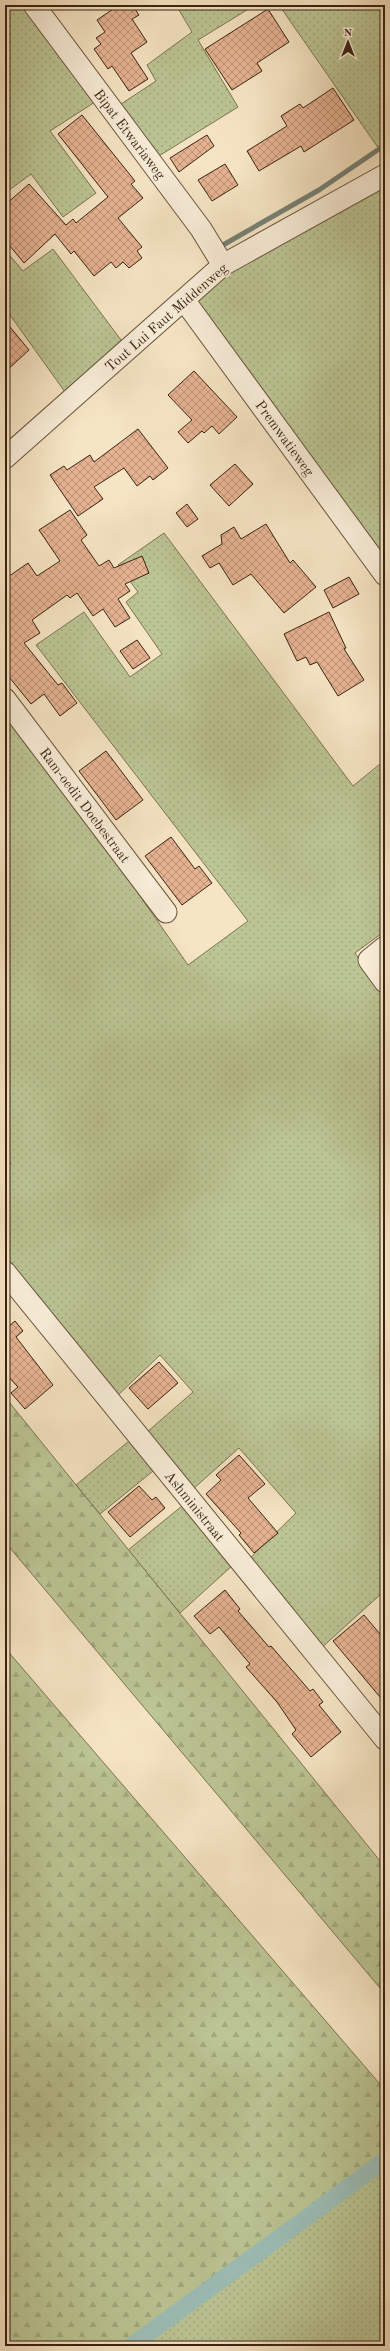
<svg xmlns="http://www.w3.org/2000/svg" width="390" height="2351" font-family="'Old Standard TT',serif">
	<defs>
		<pattern id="grass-dots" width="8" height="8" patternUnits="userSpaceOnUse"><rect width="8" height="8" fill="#bcc594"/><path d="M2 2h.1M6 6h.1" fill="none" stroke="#a2a97f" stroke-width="1.8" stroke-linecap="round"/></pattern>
		<pattern id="forest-firs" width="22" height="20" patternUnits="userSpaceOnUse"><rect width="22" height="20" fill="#bcc594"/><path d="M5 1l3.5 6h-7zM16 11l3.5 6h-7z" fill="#a2a97f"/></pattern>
		<pattern id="building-cross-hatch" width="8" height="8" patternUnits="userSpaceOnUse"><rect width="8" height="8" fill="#e6b392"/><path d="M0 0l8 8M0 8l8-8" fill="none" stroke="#bc9176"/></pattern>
	</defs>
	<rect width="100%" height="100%" fill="#f6e5c4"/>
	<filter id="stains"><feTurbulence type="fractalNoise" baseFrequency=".005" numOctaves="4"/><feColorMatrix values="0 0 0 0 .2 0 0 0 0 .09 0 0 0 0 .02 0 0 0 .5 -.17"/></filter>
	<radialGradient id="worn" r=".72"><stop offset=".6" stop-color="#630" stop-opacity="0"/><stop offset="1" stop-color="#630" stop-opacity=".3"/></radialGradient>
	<!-- grass -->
	<path fill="url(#grass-dots)" stroke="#7c7452" d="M5 5H23L95 102 50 131 96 193 63 217 31 174 5 193Z
		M176 5H255L198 40 238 107 154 159 115 108 156 81 147 65 192 32Z
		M279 5H385V145L379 149Z
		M385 182V567L193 302 232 267Z
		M53 249 124 344 65 392 5 308V250L23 271Z
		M164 533 353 786 385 760V931L355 953 385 995V1598L381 1594 319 1650 248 1560 296 1513 239 1448 192 1490 146 1433 193 1392 160 1355 116 1397 5 1263V1169L11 1164 5 1156V710L65 788 188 965 248 921 36 645 84 612 130 677 162 654 126 602 138 592 118 565Z
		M129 1441 153 1471 100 1514 76 1485Z
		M182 1506 233 1565 180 1613 128 1550Z
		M385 2160V2346H131Z"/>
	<!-- forest -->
	<path fill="url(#forest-firs)" stroke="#7c7452" d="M5 1397 385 1867V1994L5 1542Z
		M5 1648 385 2090V2160L131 2346H5Z"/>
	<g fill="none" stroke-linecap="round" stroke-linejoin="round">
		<!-- stream -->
		<path stroke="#768075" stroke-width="5" d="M223 245 319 190 385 145"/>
		<!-- canal -->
		<path stroke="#9dbfb8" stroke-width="17" d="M131 2346 385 2160"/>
	</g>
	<!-- building -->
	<path fill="url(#building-cross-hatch)" stroke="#3b2211" d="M119 5 122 10 132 5 139 15 132 19 147 42 131 53 148 79 129 91 112 66 108 69 94 49 101 44 96 38 105 32 97 20Z
		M268 9 289 42 257 63 262 71 232 90 205 49Z
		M333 88 354 120 304 152 301 146 259 171 247 151 287 126 281 116 300 104 303 108Z
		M82 115 135 181 131 184 143 198 118 218 142 247 137 251 142 258 129 268 123 262 116 268 111 262 94 276 74 251 71 254 55 234 24 263 5 240V205L29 184 66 225 73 219 76 223 108 197 58 134Z
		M207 135 214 146 179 172 170 158Z
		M225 164 238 185 212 201 198 180Z
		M5 321 29 350 5 372Z
		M194 371 237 417 219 434 212 426 204 433 202 431 188 443 178 432 192 420 168 395Z
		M138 429 168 468 153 480 150 476 137 486 124 468 94 487 103 499 78 516 50 475 64 466 67 470 90 455 94 462Z
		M235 464 253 484 229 506 210 485Z
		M187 504 198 519 187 527 176 513Z
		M70 510 87 535 81 540 99 566 109 560 114 568 142 556 149 573 125 584 130 591 118 599 130 618 115 627 103 609 93 616 77 593 70 598 67 595 32 620 40 633 24 643 58 685 62 683 77 703 60 716 44 694 31 704 5 672V579L28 563 37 576 60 561 39 530Z
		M266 524 290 563 293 560 316 587 284 613 251 574 233 585 219 563 210 568 202 556 222 544 221 535 234 527 241 539Z
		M349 577 359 594 333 608 324 590Z
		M329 612 346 648 344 649 364 680 338 696 317 662 310 665 306 657 297 661 284 634Z
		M137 640 150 658 133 669 120 651Z
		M106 751 143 800 116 820 79 771Z
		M171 837 195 869 199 866 212 883 182 905 145 856Z
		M15 1321 23 1331 16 1337 53 1385 25 1409 11 1393 18 1387 5 1373V1324L8 1327Z
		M159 1362 178 1383 148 1409 129 1388Z
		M239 1455 265 1484 248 1498 278 1533 254 1553 239 1535 241 1533 206 1494 221 1480 216 1475Z
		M139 1486 152 1500 156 1497 165 1508 130 1537 108 1512Z
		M225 1590 240 1609 238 1611 269 1647 271 1646 310 1691 313 1689 323 1702 319 1705 341 1732 311 1757 292 1734 296 1730 277 1702 246 1667 250 1664 219 1627 210 1634 194 1616Z
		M364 1615 385 1640V1703L333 1641Z"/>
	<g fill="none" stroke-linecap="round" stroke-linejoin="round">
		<defs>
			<path id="minor" d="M34 5 201 229 223 265
				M184 300 385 575
				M5 458 223 265 385 175
				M5 699 166 912
				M385 947 369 960 385 982
				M5 1272 385 1739"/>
		</defs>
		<!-- minor casing -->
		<use href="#minor" stroke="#6a533e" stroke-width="23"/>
		<!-- minor -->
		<use href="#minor" stroke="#f9eed9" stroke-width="21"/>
	</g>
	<g text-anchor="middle" stroke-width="4" stroke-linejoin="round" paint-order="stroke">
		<!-- street labels -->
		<g font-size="14" fill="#3b2211" stroke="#f9eed9">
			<text transform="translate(130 134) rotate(53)" y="5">Bipat Etwariaweg</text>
			<text transform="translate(166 317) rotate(-41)" y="5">Tout Lui Faut Middenweg</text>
			<text transform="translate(285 438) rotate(54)" y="5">Premwatieweg</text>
			<text transform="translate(85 805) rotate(53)" y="5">Ram-oedit Doebestraat</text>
			<text transform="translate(195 1506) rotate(51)" y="5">Ashministraat</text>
		</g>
	</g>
	<!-- margin -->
	<rect width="390" height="2351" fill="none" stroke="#f6e5c4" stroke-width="20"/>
	<rect x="6" y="6" width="378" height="2339" fill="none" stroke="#3b2211" stroke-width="2"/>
	<rect x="10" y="10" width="370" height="2331" fill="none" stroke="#3b2211"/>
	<!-- north arrow -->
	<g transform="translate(348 42)" stroke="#f9eed9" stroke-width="3" paint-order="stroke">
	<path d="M0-3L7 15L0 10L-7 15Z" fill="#3b2211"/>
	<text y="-6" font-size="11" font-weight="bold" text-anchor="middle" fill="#3b2211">N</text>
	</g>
	<rect width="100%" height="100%" filter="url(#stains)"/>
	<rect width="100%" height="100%" fill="url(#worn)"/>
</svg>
